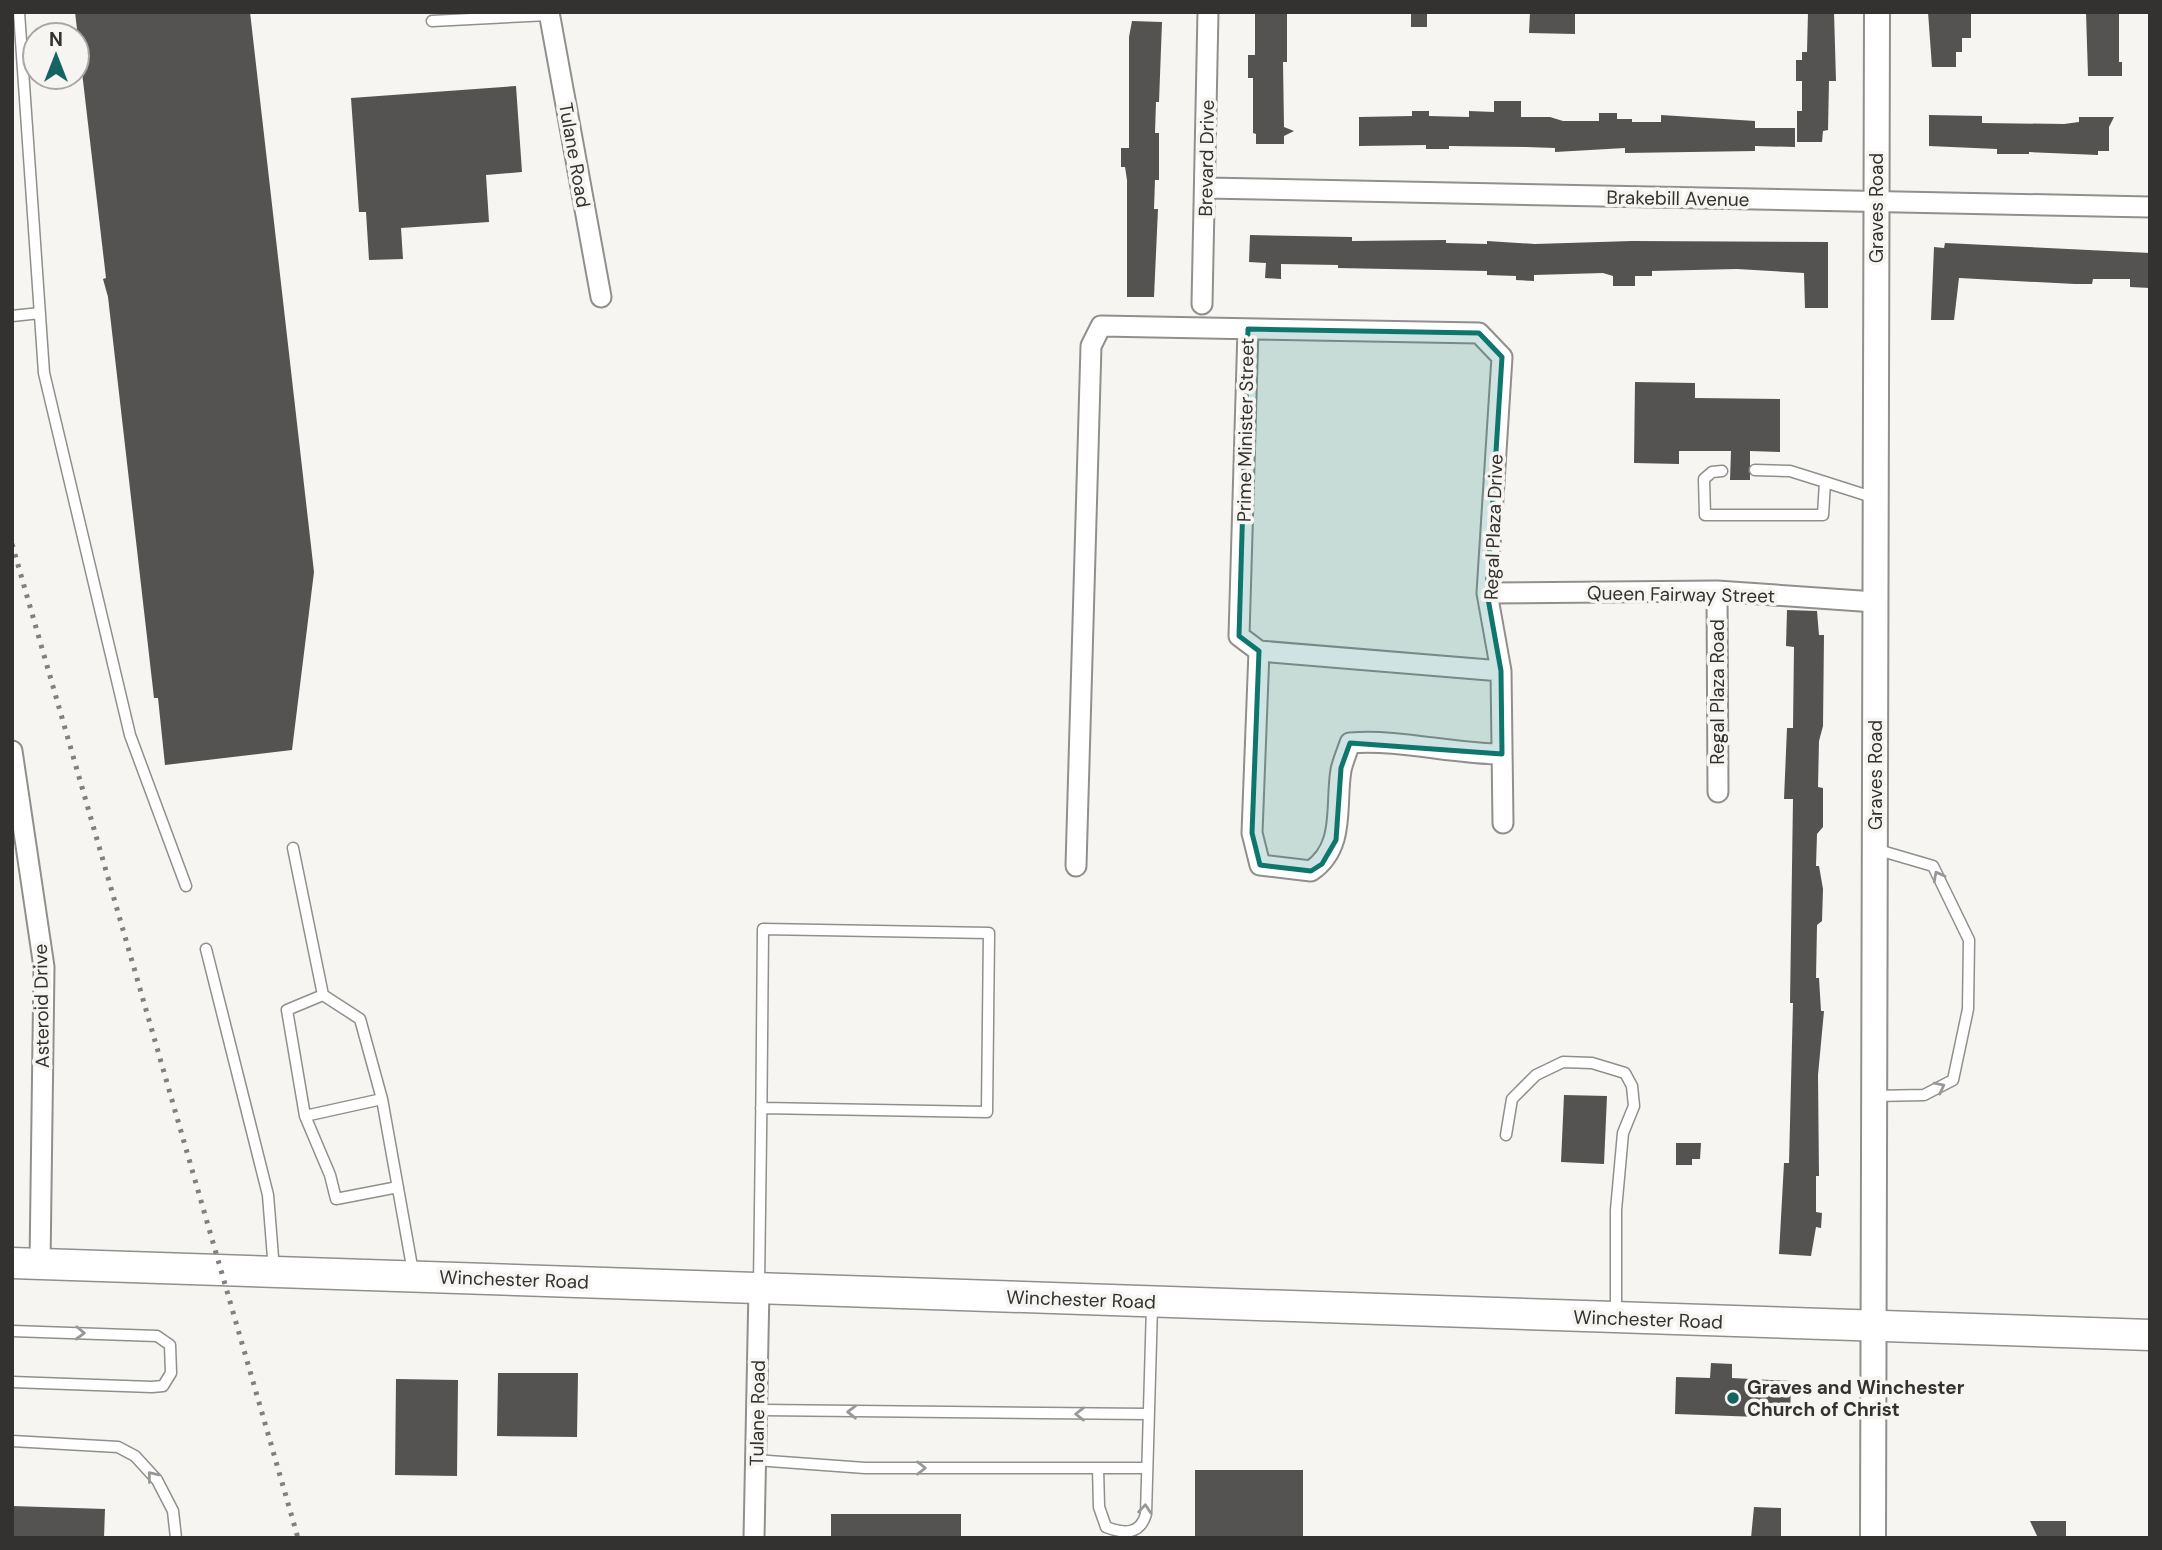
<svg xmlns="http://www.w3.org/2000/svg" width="2162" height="1550" font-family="'DM Sans',sans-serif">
	<rect width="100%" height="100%" fill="#f7f5f2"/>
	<!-- building -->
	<path fill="#555252" d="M75 12H250L314 572 292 750 165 765 158 698H154L108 297 103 279 106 278Z
		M1255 12H1287V62H1283L1284 127 1294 131 1284 136V144H1256V134L1253 133V78H1248V55H1255Z
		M1411 12H1427V27H1411Z
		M1530 12H1575V34L1529 33Z
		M1808 12H1834L1836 81H1829L1828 130 1823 131 1822 142H1797V111H1802V81H1796V60H1802V52H1807Z
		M1928 12H1971V38H1962V52H1956V67H1932Z
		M2086 12H2119V62H2122V76H2088Z
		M1132 21 1162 22 1159 102H1156L1155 133H1159V180H1155L1154 209H1158L1154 297H1127V180L1125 167H1121V148H1129V37Z
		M516 86 522 172 486 175 489 222 401 228 403 259 369 260 366 212H359L351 98Z
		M1494 101H1521V117H1550L1563 121H1599V113H1617V119H1632V122H1661V115L1755 121V128H1795V147L1755 146V151L1625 153V148L1555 152V148L1526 147 1449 146V149H1426V145L1359 146V117L1412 116V111H1429V116L1469 117V111L1494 112Z
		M1929 115 1982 116V123L2064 124 2079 122V117H2114L2109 127V151H2098V155L2029 152V154H1997V149L1929 146Z
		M1250 235 1352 237V241L1446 240V243L1487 244V241L1535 244 1632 241 1828 242V308H1805L1804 273 1737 269 1652 271V276H1635V286H1613V276L1603 273 1534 275V281L1516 280V276L1487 275V271L1338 268V265L1281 264V279L1265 278 1266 263 1249 262Z
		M1945 243 2150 253V288L2130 287V279H2093L2092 284H2075L1959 278 1954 320H1931L1934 247 1944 248Z
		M1635 382 1695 383V398L1780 399V452L1750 451V480H1730L1731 451H1679V464L1634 463Z
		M1787 610 1817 611 1819 635H1824L1823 726 1819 741 1818 787 1823 788V827L1817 834 1816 866H1819L1823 889 1822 921 1817 925 1816 978H1819L1821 1011H1824L1818 1075 1819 1176H1816V1212L1822 1213 1821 1228 1816 1227 1811 1256 1779 1254 1784 1163H1789L1793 1003H1790L1793 799H1784L1787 728H1793L1794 647 1786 646Z
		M1564 1095 1607 1096 1604 1164 1561 1162Z
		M1676 1143H1701L1700 1159H1692V1165H1676Z
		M1711 1363 1732 1364V1378L1791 1381 1790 1418 1675 1414 1676 1377 1710 1378Z
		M498 1373H578L577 1437 497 1436Z
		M396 1379 458 1380 457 1476 395 1475Z
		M1195 1470H1303V1538H1195Z
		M12 1506 105 1509 104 1538H12Z
		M1754 1507 1781 1508V1538H1751Z
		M831 1514H961V1538H831Z
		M2030 1521H2066V1538H2038Z"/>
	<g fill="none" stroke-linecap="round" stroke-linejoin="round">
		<defs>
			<path id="service" d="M19 12 44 373 130 735 186 886
				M432 21 549 15
				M12 316 40 313
				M1755 470 1790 471 1825 482
				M1722 471 1712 472 1704 479 1705 515H1823L1825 482 1875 498
				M293 848 323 995 360 1019 382 1099 413 1272
				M206 949 268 1195 274 1270
				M323 995 287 1010 305 1116 330 1175 336 1199 398 1187
				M1874 1096 1924 1095 1953 1080 1968 1009 1969 940 1933 866 1875 849
				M305 1116 382 1099
				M1506 1135 1512 1099 1536 1075 1563 1062 1592 1063 1625 1073 1632 1086 1634 1106 1623 1133 1616 1210V1314
				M759 1284C761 1166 762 1047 763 929L989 933 987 1112 761 1108
				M12 1331 157 1336 170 1345 171 1373 163 1386 152 1387 12 1382
				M757 1410 1148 1414
				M12 1441 118 1447 135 1456 157 1480 173 1511 176 1538
				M755 1460 865 1468H1146
				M1098 1468 1099 1507 1106 1527C1124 1534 1140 1535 1146 1514L1152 1306"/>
			<path id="minor" d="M549 12 601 297
				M1206 188 2150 207
				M1202 304 1208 12
				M1248 329 1239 636 1259 651 1252 833 1260 865 1311 871C1346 847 1335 806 1341 770 1343 761 1347 752 1350 743 1401 739 1451 754 1502 754
				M1717 591 1718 792
				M1487 593 1717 591 1875 602
				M1259 651 1501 671
				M12 751 44 967 40 1264
				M1076 866 1091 346 1101 326 1479 333 1502 357 1487 593 1501 671 1503 823
				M754 1538 759 1288"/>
			<path id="tertiary" d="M1873 1538 1877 12"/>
			<path id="primary" d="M12 1263 2150 1335"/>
		</defs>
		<!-- service casing -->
		<use href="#service" stroke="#918f8c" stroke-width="13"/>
		<!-- minor casing -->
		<use href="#minor" stroke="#918f8c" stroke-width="23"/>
		<!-- tertiary casing -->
		<use href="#tertiary" stroke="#918f8c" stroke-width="28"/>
		<!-- primary casing -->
		<use href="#primary" stroke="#918f8c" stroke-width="33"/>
		<!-- service -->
		<use href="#service" stroke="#fff" stroke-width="10"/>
		<!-- minor -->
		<use href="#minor" stroke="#fff" stroke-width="19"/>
		<!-- tertiary -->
		<use href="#tertiary" stroke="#fff" stroke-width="24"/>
		<!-- primary -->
		<use href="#primary" stroke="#fff" stroke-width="30"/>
		<!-- rail -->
		<path stroke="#81807e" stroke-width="5" stroke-dasharray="3.5 7" stroke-linecap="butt" d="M12 544 298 1538"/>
	</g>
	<!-- one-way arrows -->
	<defs><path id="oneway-chevron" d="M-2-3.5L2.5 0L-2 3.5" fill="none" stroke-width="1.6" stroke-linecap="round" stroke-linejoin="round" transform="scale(1.75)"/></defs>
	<g stroke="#999898">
		<use href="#oneway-chevron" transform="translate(1938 876) rotate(-118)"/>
		<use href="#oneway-chevron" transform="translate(1940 1087) rotate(-27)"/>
		<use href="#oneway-chevron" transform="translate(80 1333) rotate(2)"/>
		<use href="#oneway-chevron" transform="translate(852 1412) rotate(-179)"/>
		<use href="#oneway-chevron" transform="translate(1080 1414) rotate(-180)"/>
		<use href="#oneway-chevron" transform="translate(921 1468)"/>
		<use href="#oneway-chevron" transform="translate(152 1476) rotate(-129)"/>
		<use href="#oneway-chevron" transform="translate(1145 1509) rotate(-85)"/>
	</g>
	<!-- marked area -->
	<path fill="#0f766e" fill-opacity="0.2" stroke="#0f766e" stroke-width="5" stroke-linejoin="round" d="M1248 329 1479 333 1502 357 1487 593 1501 671 1502 754 1350 743 1341 768 1336 840 1322 864 1311 871 1260 865 1252 833 1259 651 1239 636Z"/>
	<!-- markers -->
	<circle fill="#156463" stroke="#f7f5f2" stroke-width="2.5" cx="1733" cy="1398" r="7"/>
	<g text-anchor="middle" stroke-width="7" stroke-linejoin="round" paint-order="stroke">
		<!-- street labels -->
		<g font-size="19" fill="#333231" stroke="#f7f5f2">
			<text transform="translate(575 155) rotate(80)" y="7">Tulane Road</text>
			<text transform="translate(1206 158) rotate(-89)" y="7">Brevard Drive</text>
			<text transform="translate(1678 198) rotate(1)" y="7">Brakebill Avenue</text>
			<text transform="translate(1876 208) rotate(-90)" y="7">Graves Road</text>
			<text transform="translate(1245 430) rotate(-89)" y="7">Prime Minister Street</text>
			<text transform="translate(1493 527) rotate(-88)" y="7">Regal Plaza Drive</text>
			<text transform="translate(1681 594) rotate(1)" y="7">Queen Fairway Street</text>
			<text transform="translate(1717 692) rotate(-90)" y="7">Regal Plaza Road</text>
			<text transform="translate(1875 775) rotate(-90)" y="7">Graves Road</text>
			<text transform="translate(41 1006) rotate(-91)" y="7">Asteroid Drive</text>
			<text transform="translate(514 1279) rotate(2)" y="7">Winchester Road</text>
			<text transform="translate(1081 1299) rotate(2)" y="7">Winchester Road</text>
			<text transform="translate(1648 1319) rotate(2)" y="7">Winchester Road</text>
			<text transform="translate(757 1413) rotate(-89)" y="7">Tulane Road</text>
		</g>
		<!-- poi labels -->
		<g font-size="19" font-weight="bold" fill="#333231" stroke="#f7f5f2" text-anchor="start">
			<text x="1747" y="1394">Graves and Winchester<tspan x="1747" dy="22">Church of Christ</tspan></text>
		</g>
	</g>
	<!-- border -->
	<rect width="2162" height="1550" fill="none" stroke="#333231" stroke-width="28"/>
	<!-- north arrow -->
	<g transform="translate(56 56)"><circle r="33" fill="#f7f5f2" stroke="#a9a7a5" stroke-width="2"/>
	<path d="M0-5L12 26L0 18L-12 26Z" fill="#156463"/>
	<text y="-10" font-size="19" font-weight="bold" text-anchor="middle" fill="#333231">N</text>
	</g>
</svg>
